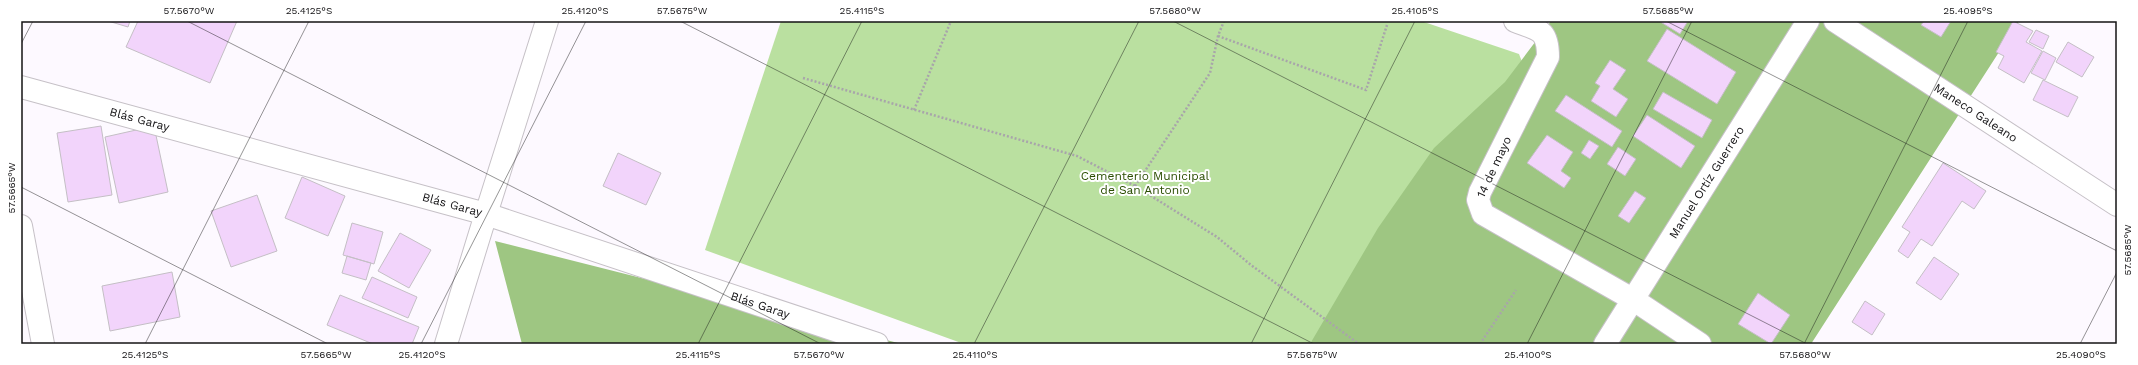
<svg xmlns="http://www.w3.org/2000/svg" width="2138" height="365" font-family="'Work Sans',sans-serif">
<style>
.green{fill:#bae0a0}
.forest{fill:#9ec682}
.building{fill:#f2d4fb;stroke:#c4bfc5}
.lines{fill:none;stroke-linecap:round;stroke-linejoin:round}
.minor-casing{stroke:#c6c1c7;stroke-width:24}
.tertiary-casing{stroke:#c6c1c7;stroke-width:24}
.path{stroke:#a8a5aa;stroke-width:2.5;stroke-dasharray:2 2;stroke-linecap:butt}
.minor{stroke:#fff;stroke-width:22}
.tertiary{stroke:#fff;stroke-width:22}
.ticks{fill:none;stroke:#141315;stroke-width:1;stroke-opacity:0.45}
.labels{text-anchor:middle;stroke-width:4;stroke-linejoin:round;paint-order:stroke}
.street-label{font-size:12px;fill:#141315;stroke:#fff}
.park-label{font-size:12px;fill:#2b4e02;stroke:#fff}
.neatline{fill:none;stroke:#141315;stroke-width:1.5}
.ticks-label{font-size:10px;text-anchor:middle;fill:#141315}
</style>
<rect width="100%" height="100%" fill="#fdf9ff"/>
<path class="green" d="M781 21H1421L1519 54 1524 67 1579 344H964L705 250Z"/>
<path class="forest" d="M1551 21H2019L1811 344H1310L1378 228 1434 148 1505 82Z
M495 241 902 344H522Z"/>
<path class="building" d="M108 21H130L128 27Z
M138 21H237L210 83 126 47Z
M1659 21H1688L1680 34Z
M1924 21H1951L1941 37 1921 25Z
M2013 21 2033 31 2026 42 2042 51 2024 83 1998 68 2004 56 1996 52Z
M1667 29 1736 72 1717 104 1647 61Z
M2036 30 2049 36 2043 49 2029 42Z
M2068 42 2094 57 2082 77 2056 62Z
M2043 51 2056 58 2045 80 2031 73Z
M1610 60 1626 70 1613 89 1628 99 1616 117 1591 101 1600 86 1595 83Z
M2043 80 2078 97 2068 117 2033 100Z
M1663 92 1712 120 1702 138 1653 109Z
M1566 95 1622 131 1612 147 1555 111Z
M1647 115 1695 146 1681 168 1633 136Z
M101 126 112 195 68 202 57 133Z
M154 126 168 192 119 203 105 137Z
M1547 135 1573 152 1561 171 1571 178 1564 188 1527 163Z
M1589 140 1599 146 1590 159 1581 153Z
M1618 147 1636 159 1625 176 1607 164Z
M618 153 661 173 646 205 603 186Z
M1943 163 1986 191 1974 209 1962 201 1932 246 1921 239 1908 258 1898 251 1910 232 1902 227Z
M302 177 345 196 328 236 285 218Z
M1635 191 1646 198 1629 223 1618 216Z
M257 195 277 251 231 267 211 211Z
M352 223 383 232 374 264 343 255Z
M400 233 431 250 409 288 378 271Z
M347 256 371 263 366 280 342 273Z
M1934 257 1959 274 1941 300 1916 283Z
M172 272 180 317 110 331 102 286Z
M372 277 417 297 408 318 362 298Z
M1758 293 1790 315 1771 344 1738 324Z
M340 295 419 327 412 344H373L327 325Z
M1865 301 1885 314 1872 335 1852 322Z"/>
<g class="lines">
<g class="minor-casing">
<g id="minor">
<path d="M1515 21C1539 30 1548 29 1548 57L1480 192 1478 200 1483 214 1634 300 1700 344"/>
<path id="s1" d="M1835 21 2117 205"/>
<path d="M21 226 43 344"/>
<path id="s2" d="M446 344 486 214 877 344"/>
<path id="s3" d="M1605 344 1808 21"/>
</g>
</g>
<g class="tertiary-casing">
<g id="tertiary">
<path id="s4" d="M21 87 486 214 547 21"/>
</g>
</g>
<path class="path" d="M1218 36 1366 90 1387 25
M803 78 1077 156 1135 186 1217 237 1251 265 1359 344
M914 110 951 21
M1135 186 1210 73 1218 36 1224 21
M1480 344 1516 290"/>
<use href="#minor" class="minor"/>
<use href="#tertiary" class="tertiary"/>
</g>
<path class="ticks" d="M187 21 821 344M680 21 1314 344M1173 21 1807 344M1666 21 2117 251M21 44 33 21M21 187 328 344M145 344 309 21M421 344 586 21M698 344 862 21M974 344 1139 21M1251 344 1415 21M1527 344 1692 21M1804 344 1968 21M2080 344 2117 272"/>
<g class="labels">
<g class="street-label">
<text dy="4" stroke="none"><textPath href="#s1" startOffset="168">Maneco Galeano</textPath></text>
<text dy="4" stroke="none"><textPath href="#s4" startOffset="123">Blás Garay</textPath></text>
<text transform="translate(1494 167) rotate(-65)" y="4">14 de mayo</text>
<text dy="4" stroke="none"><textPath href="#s3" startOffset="191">Manuel Ortíz Guerrero</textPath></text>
<text dy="4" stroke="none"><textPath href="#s4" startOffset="447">Blás Garay</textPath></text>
<text dy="4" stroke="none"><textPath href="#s2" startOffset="425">Blás Garay</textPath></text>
</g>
<g class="park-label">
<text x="1145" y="180">Cementerio Municipal<tspan x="1145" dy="14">de San Antonio</tspan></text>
</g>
</g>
<rect width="2138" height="365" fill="none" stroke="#ffffff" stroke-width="44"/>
<rect x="22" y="22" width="2094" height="321" class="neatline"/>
<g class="ticks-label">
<text x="189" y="14">57.5670°W</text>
<text x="309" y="14">25.4125°S</text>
<text x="585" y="14">25.4120°S</text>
<text x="682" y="14">57.5675°W</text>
<text x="862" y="14">25.4115°S</text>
<text x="1175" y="14">57.5680°W</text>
<text x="1415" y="14">25.4105°S</text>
<text x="1668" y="14">57.5685°W</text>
<text x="1968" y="14">25.4095°S</text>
<text transform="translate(11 188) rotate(-90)" y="4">57.5665°W</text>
<text transform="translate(2127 250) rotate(-90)" y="4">57.5685°W</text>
<text x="145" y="358">25.4125°S</text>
<text x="326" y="358">57.5665°W</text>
<text x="422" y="358">25.4120°S</text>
<text x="698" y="358">25.4115°S</text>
<text x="819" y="358">57.5670°W</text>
<text x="975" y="358">25.4110°S</text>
<text x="1312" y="358">57.5675°W</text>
<text x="1528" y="358">25.4100°S</text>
<text x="1805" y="358">57.5680°W</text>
<text x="2081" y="358">25.4090°S</text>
</g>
</svg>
